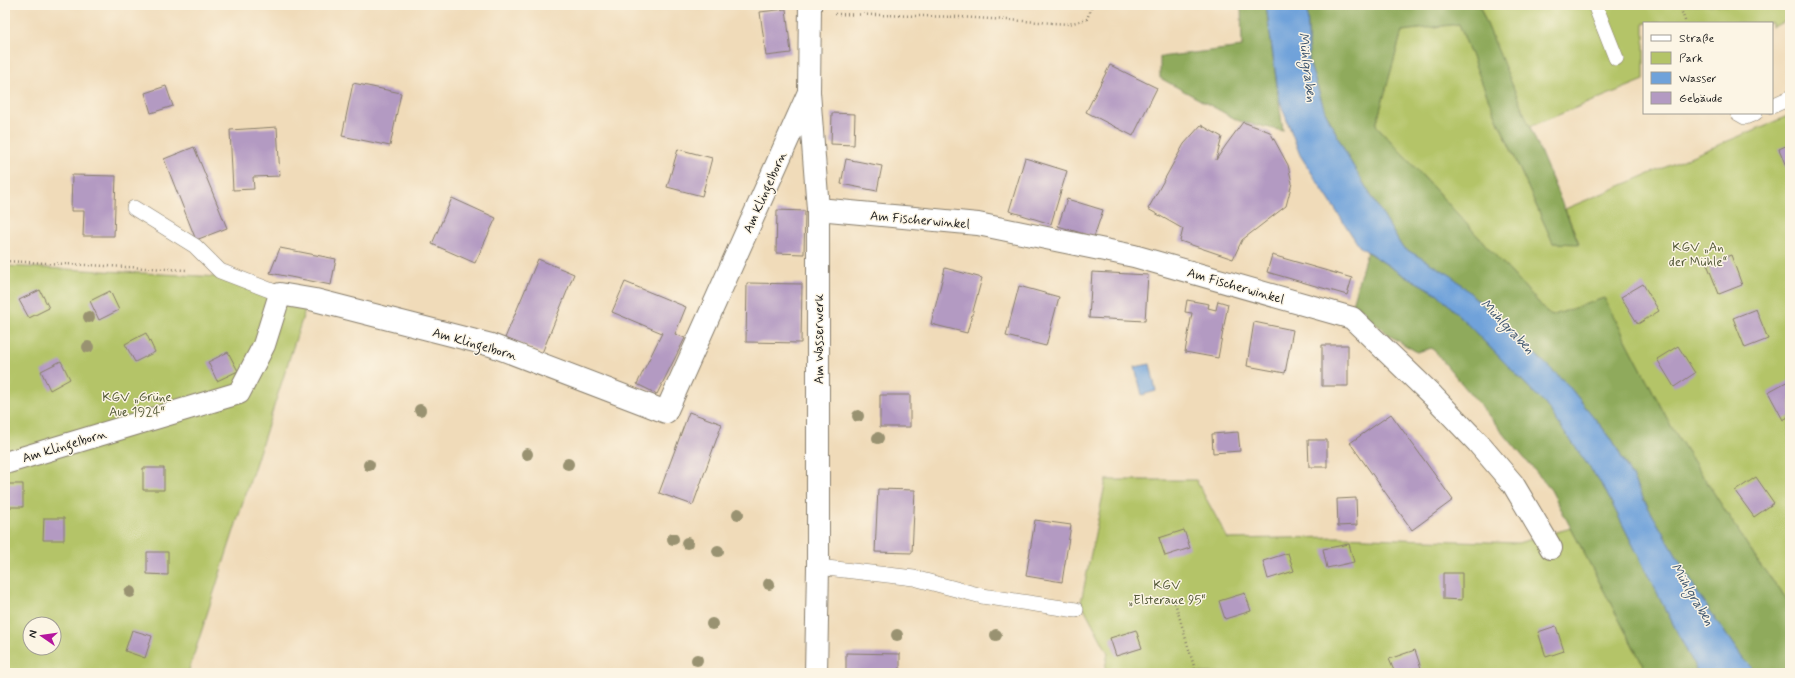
<svg xmlns="http://www.w3.org/2000/svg" width="1795" height="678" font-family="Mynerve,sans-serif">
<style>
.green{fill:#b4c467;stroke:#687042;fill-rule:evenodd}
.forest{fill:#8faa5c;stroke:#56633c}
.water{fill:#6fa2da;stroke:#465f7b}
.building{fill:#b39ac2}
.lines{fill:none;stroke-linecap:round;stroke-linejoin:round}
.lane-casing{stroke:#867c6a;stroke-width:16}
.street-casing{stroke:#867c6a;stroke-width:24}
.path{stroke:#867c6a;stroke-width:2.5;stroke-dasharray:1 3;stroke-linecap:butt}
.lane{stroke:#fff;stroke-width:15}
.street{stroke:#fff;stroke-width:22}
.tree{fill:#999271}
.labels{text-anchor:middle;stroke-width:3;stroke-linejoin:round;paint-order:stroke}
.street-label{font-size:13px;fill:#1c1c1c;stroke:#fcf5e5}
.park-label{font-size:13px;fill:#515736;stroke:#fcf5e5}
.water-label{font-size:14px;font-style:italic;fill:#415871;stroke:#fcf5e5}
</style>
<rect width="100%" height="100%" fill="#fcf5e5"/>
<filter id="ink" filterUnits="userSpaceOnUse"><feTurbulence type="fractalNoise" baseFrequency=".025" numOctaves="2"/><feDisplacementMap in="SourceGraphic" scale="8" xChannelSelector="R" yChannelSelector="G"/><feConvolveMatrix kernelMatrix="1 2 1 2 8 2 1 2 1" color-interpolation-filters="sRGB"/></filter>
<filter id="wash" filterUnits="userSpaceOnUse"><feTurbulence type="fractalNoise" baseFrequency=".012" numOctaves="4" result="noise"/><feDisplacementMap in="SourceGraphic" scale="16" xChannelSelector="R" yChannelSelector="G"/><feGaussianBlur stdDeviation="0.9" result="paint"/><feColorMatrix in="noise" values="0 0 0 0 0 0 0 0 0 0 0 0 0 0 0 0 0 1.4 0 .05"/><feComposite in="paint" operator="in"/></filter>
<g filter="url(#wash)">
<rect width="100%" height="100%" fill="#f0dbb9"/>
<path class="green" d="M1479 5H1790V20L1772 27V23H1644V80L1529 127Z
M1459 24 1499 123 1553 243H1579L1565 209 1790 115V603L1758 562 1671 426 1604 298 1551 316 1376 125 1402 31Z
M5 266 220 277 306 307 188 673H5ZM30 624H54V648H30Z
M1106 480H1196L1228 539 1339 537 1518 543 1571 528 1643 665 1649 673H1104L1108 653 1081 602Z"/>
<path class="forest" d="M1241 5H1266L1283 131 1239 121 1160 78V57L1242 47Z
M1307 5H1479L1579 244 1553 243 1488 98 1459 24 1402 31 1376 125 1551 316 1604 298 1671 426 1758 562 1790 603V673H1757L1743 659 1699 595 1644 500 1613 441 1567 384 1452 276 1402 247 1349 159 1325 111 1309 62Z
M1367 252 1398 272 1438 294 1545 404 1604 488 1698 673H1649L1643 665 1551 490 1432 348 1417 352 1393 338 1352 304Z"/>
<path class="water" d="M1266 5H1307L1309 62 1325 111 1349 159 1402 247 1452 276 1567 384 1613 441 1644 500 1699 595 1743 659 1757 673H1698L1604 488 1545 404 1438 294 1398 272 1359 246 1300 155 1279 99Z
M1150 364 1156 391 1142 395 1135 367Z"/>
<g id="blocks">
<path class="building" d="M786 9 791 53 766 56 760 12Z
M1110 65 1157 88 1133 136 1086 112Z
M353 83 401 93 390 146 342 136Z
M166 86 173 106 151 113 145 93Z
M832 113 855 114 854 145 831 144Z
M1243 122 1270 132 1288 165 1292 183 1286 206 1242 240 1233 259 1180 241 1183 229 1148 209 1184 144 1201 125 1222 137 1216 160 1226 145Z
M277 127 280 176 253 177 254 189 233 190 230 130Z
M1790 144V176L1779 149Z
M194 147 227 228 196 240 164 159Z
M678 149 712 158 702 196 667 187Z
M1025 158 1067 171 1051 224 1009 211Z
M846 159 882 166 877 191 841 184Z
M72 175 116 176 114 236H83L84 211H71Z
M452 198 496 218 475 263 432 244Z
M1067 199 1103 210 1094 237 1058 226Z
M777 210 805 211 804 254 776 253Z
M280 248 336 259 331 285 270 273Z
M1272 255 1352 278 1347 295 1267 272Z
M1731 255 1742 285 1719 294 1707 264Z
M538 259 574 274 542 353 505 338Z
M945 268 982 278 967 333 931 324Z
M1092 272 1148 275 1145 321 1089 318Z
M625 282 686 307 675 334 685 338 657 394 637 384 662 333 612 312Z
M747 283 802 284 801 343 746 342Z
M1643 284 1659 311 1638 324 1621 297Z
M1019 286 1059 297 1046 346 1006 336Z
M40 290 49 308 29 318 19 300Z
M110 291 119 310 99 320 90 301Z
M1187 300 1209 304 1208 308 1216 310 1218 301 1228 304 1218 358 1185 352 1192 313 1185 312Z
M1756 309 1768 339 1745 348 1733 318Z
M1254 322 1293 330 1285 373 1247 366Z
M146 333 155 352 135 362 125 344Z
M1322 345H1348V386H1322Z
M1678 346 1695 373 1674 387 1657 359Z
M228 352 238 371 217 381 208 362Z
M61 361 70 379 50 390 41 371Z
M1790 380V416L1783 420 1768 392Z
M880 395H910V427H880Z
M689 412 722 424 693 505 659 493Z
M1391 414 1453 500 1412 530 1350 443Z
M1238 432 1240 451 1213 453 1212 434Z
M1308 440H1327V467H1309Z
M143 468H164V490H143Z
M1756 477 1774 503 1754 517 1735 491Z
M5 484H23V507H5Z
M878 489 915 490 912 553 875 552Z
M1356 498 1357 525 1338 526 1337 499Z
M44 518H64V540H43Z
M1035 520 1071 525 1062 582 1026 576Z
M1184 530 1190 548 1165 556 1159 538Z
M1349 544 1354 562 1327 568 1323 549Z
M147 552H168V575L147 574Z
M1288 553 1294 571 1268 579 1263 561Z
M1443 573H1462V600L1443 599Z
M1245 593 1251 611 1225 619 1219 601Z
M1556 626 1564 651 1546 657 1538 632Z
M132 630 152 636 145 658 125 651Z
M1136 630 1142 648 1116 656 1110 638Z
M1415 650 1421 668 1407 673H1395L1389 659Z
M846 653 900 654V673H846Z"/>
</g>
</g>
<g filter="url(#ink)">
<use href="#blocks" fill-opacity="0" stroke="#867c6a" stroke-width="1"/>
<g class="lines">
<g class="lane-casing">
<path id="lane" d="M1595 5 1616 58
M1772 106 1790 98
M1738 113 1745 117 1755 113
M134 208 195 246 220 271 280 294
M818 567 914 578 982 596 1076 610"/>
</g>
<g class="street-casing">
<path id="street" d="M810 5 809 92 818 209V567L816 673
M818 209 978 224 1134 256 1352 318 1433 396 1478 443 1513 484 1551 548
M5 463 239 393 264 345 280 294 315 300 491 345 666 412 809 92"/>
</g>
<path class="path" d="M1679 5 1686 23
M835 14 961 17 1069 24 1087 19 1092 5
M5 261 188 270
M1174 599 1196 673"/>
<use href="#lane" class="lane"/>
<use href="#street" class="street"/>
</g>
<g class="tree">
<circle cx="89" cy="317" r="6"/>
<circle cx="88" cy="347" r="6"/>
<circle cx="420" cy="410" r="6"/>
<circle cx="858" cy="416" r="6"/>
<circle cx="878" cy="438" r="6"/>
<circle cx="527" cy="454" r="6"/>
<circle cx="568" cy="464" r="6"/>
<circle cx="369" cy="465" r="6"/>
<circle cx="738" cy="514" r="6"/>
<circle cx="673" cy="539" r="6"/>
<circle cx="687" cy="543" r="6"/>
<circle cx="718" cy="551" r="6"/>
<circle cx="769" cy="584" r="6"/>
<circle cx="130" cy="592" r="6"/>
<circle cx="712" cy="624" r="6"/>
<circle cx="897" cy="635" r="6"/>
<circle cx="996" cy="635" r="6"/>
<circle cx="697" cy="660" r="6"/>
</g>
</g>
<g class="labels">
<g class="street-label">
<text transform="translate(764 192) rotate(-66)" y="5">Am Klingelborn</text>
<text transform="translate(920 219) rotate(5)" y="5">Am Fischerwinkel</text>
<text transform="translate(1236 285) rotate(16)" y="5">Am Fischerwinkel</text>
<text transform="translate(818 339) rotate(-90)" y="5">Am Wasserwerk</text>
<text transform="translate(475 343) rotate(16)" y="5">Am Klingelborn</text>
<text transform="translate(64 445) rotate(-17)" y="5">Am Klingelborn</text>
</g>
<g class="park-label">
<text x="1698" y="251">KGV „An<tspan x="1698" dy="15">der Mühle“</tspan></text>
<text x="137" y="401">KGV „Grüne<tspan x="137" dy="15">Aue 1924“</tspan></text>
<text x="1167" y="589">KGV<tspan x="1167" dy="15">„Elsteraue 95“</tspan></text>
</g>
<g class="water-label">
<text transform="translate(1308 67) rotate(83)" y="5">Mühlgraben</text>
<text transform="translate(1508 326) rotate(46)" y="5">Mühlgraben</text>
<text transform="translate(1693 594) rotate(59)" y="5">Mühlgraben</text>
</g>
</g>
<rect width="1795" height="678" fill="none" stroke="#fcf5e5" stroke-width="20"/>
<rect x="1643" y="22" width="130" height="92" fill="#fcf5e5" stroke="#a29e95"/>
<rect x="1651" y="35" width="20" height="6" fill="#ffffff" stroke="#a29e95"/>
<text x="1679" y="42" font-size="12" fill="#1c1c1c">Straße</text>
<rect x="1651" y="52" width="20" height="12" fill="#b4c467" stroke="#a29e95"/>
<text x="1679" y="62" font-size="12" fill="#1c1c1c">Park</text>
<rect x="1651" y="72" width="20" height="12" fill="#6fa2da" stroke="#a29e95"/>
<text x="1679" y="82" font-size="12" fill="#1c1c1c">Wasser</text>
<rect x="1651" y="92" width="20" height="12" fill="#b39ac2" stroke="#a29e95"/>
<text x="1679" y="102" font-size="12" fill="#1c1c1c">Gebäude</text>
<g transform="translate(42 636) rotate(283)"><circle r="19" fill="#fcf5e5" stroke="#a29e95"/>
<path d="M0-3L7 15L0 10L-7 15Z" fill="#b5179e"/>
<text y="-6" font-size="11" font-weight="bold" text-anchor="middle" fill="#1c1c1c">N</text>
</g>
</svg>
